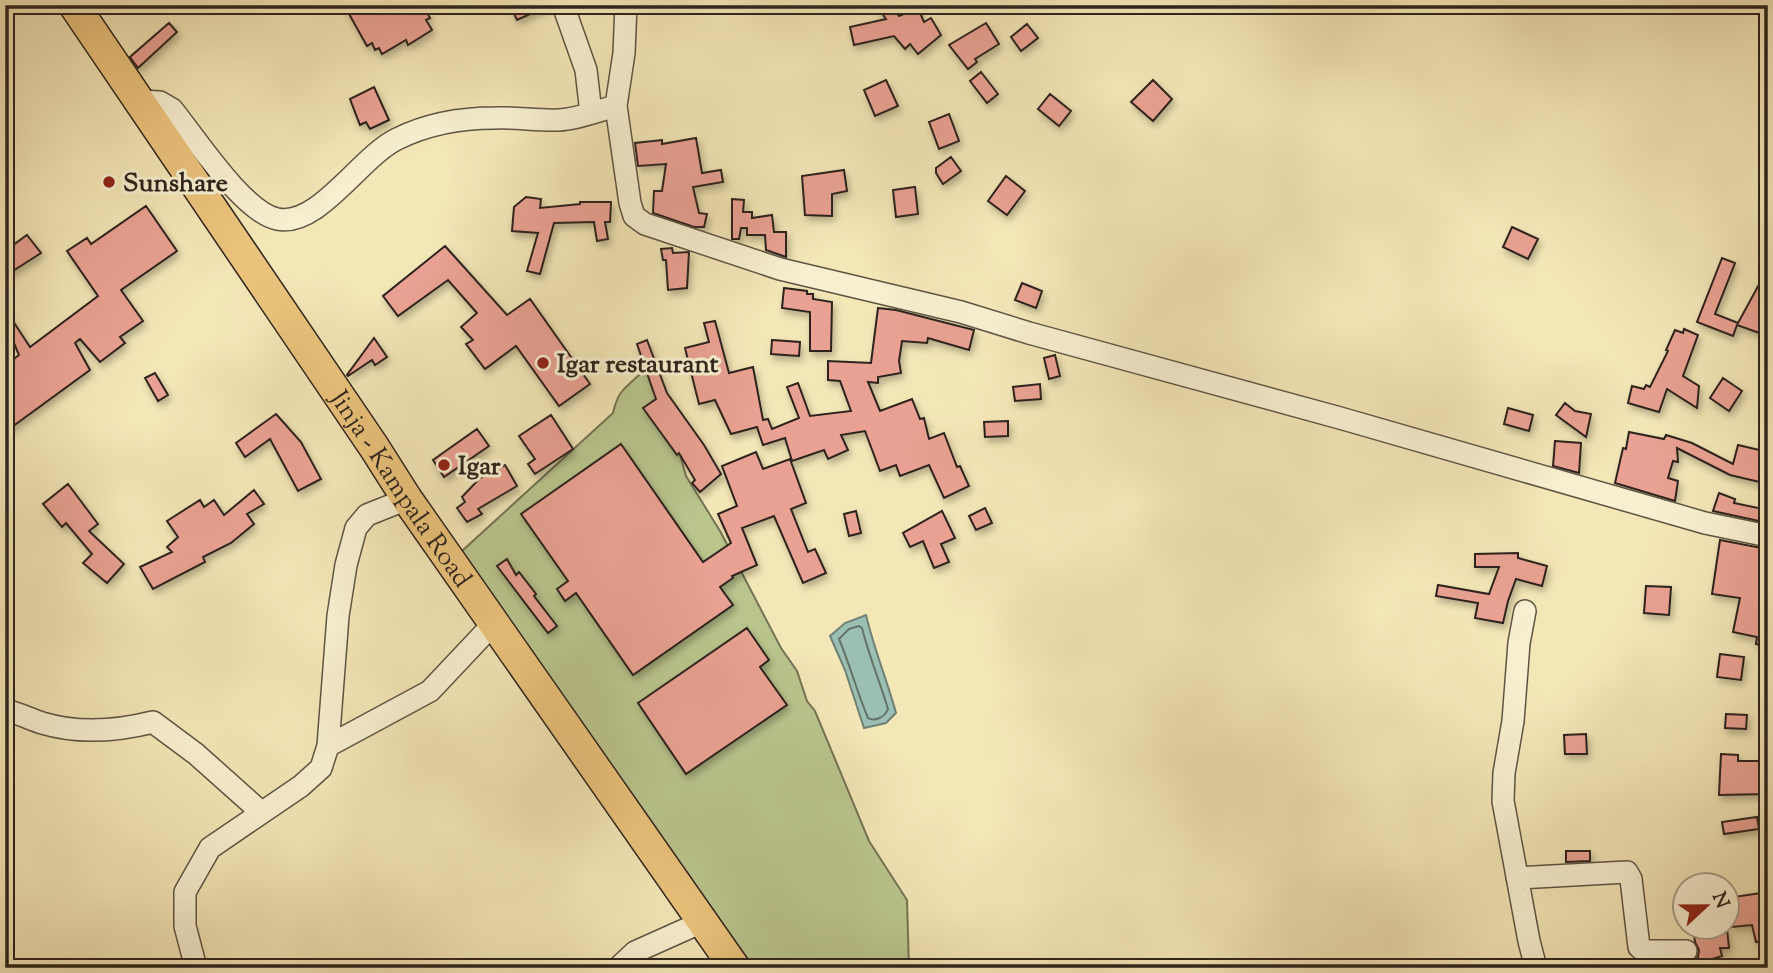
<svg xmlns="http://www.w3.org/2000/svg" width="1773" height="973" font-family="'Sorts Mill Goudy',serif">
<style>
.green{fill:#bac58e;stroke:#747455;stroke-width:2}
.water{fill:#9bbfb2;stroke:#6f8176;stroke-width:2}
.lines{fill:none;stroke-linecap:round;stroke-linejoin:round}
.shore{stroke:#647267;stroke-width:2}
.building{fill:#e8a192;stroke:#2e241c;stroke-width:2;filter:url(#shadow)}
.minor-casing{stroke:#5f5443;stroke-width:24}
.highway-casing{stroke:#2e241c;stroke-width:33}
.minor{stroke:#f7efd0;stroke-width:21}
.highway{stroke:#eac37c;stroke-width:30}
.poi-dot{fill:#8f2418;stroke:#f7efd0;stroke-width:2.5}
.labels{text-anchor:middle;stroke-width:6;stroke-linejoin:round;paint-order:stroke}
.poi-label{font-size:26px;font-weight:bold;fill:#2e241c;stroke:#f7efd0;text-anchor:start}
.street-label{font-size:26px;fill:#2e241c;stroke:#f7efd0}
</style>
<defs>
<filter id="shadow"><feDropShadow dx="2.5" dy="4.5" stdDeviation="3.5" flood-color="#0004"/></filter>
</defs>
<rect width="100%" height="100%" fill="#f3e6b7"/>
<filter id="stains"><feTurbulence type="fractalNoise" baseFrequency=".00286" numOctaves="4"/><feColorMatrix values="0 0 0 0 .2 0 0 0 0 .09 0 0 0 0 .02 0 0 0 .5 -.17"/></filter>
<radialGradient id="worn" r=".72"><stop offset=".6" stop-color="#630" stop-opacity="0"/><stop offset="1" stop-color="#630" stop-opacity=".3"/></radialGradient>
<path class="green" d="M652 355 686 476 720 531 781 648 797 671 807 701 815 711 869 841 907 900 909 968H749L462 551 613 413C618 391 624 389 639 375 644 370 648 361 652 355Z"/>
<path class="water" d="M866 615C874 649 887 680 896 713L886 723 864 728 845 670 830 636 845 623Z"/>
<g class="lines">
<path class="shore" d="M859 626 862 628C869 656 880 682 888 709 885 717 875 722 868 718 857 692 850 665 839 639L849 629Z"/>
</g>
<path class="building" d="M344 5H423L430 18 426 20 432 30 408 45 406 40 382 54 379 48 375 50 372 43 367 46Z
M510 5H550L517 20Z
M876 5H891L899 16 918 8 924 22 931 18 941 35 918 54 910 44 905 49 894 36 854 45 850 27 886 19Z
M169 23 177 32 138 68 130 57Z
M986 23 999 44 975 59 977 62 968 69 949 45Z
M1027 24 1038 38 1021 51 1011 37Z
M981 72 998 94 987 103 970 81Z
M886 80 898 106 875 116 864 90Z
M1153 80 1172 99 1153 121 1131 102Z
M374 87 389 120 370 129 366 122 360 125 350 99Z
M1050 94 1071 111 1059 126 1038 109Z
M949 114 959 141 939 149 929 122Z
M696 138 702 173 721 170 723 182 693 187 699 213 707 214 704 227H694L653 213 654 191H662L666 164 638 166 635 143 662 140V144Z
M951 157 961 171 943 184 936 173V168Z
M844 170 847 191 832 194V216L805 215 802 176Z
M1006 176 1025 191 1007 215 988 201Z
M915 187 918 214 896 217 893 190Z
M526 197 541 199 540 208 580 204V202H611L610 222H605L608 239 597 241 594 222 554 223 540 274 527 271 538 233 512 231 514 207Z
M732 199 744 200 743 212H752V218L772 215 774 232H786V257L766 250 765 235H747V228H741L739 239H732Z
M146 206 177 251 121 290 143 321 120 337 125 343 100 362 80 339 75 343 90 370 5 432V366L19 355 5 322V317L9 315 30 347 98 296 67 251 87 238 91 244Z
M1512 227 1538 239 1528 259 1503 247Z
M27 235 41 253 5 276V251Z
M445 246 507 315 530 299 590 384 559 406 516 346 485 369 466 344 473 340 461 327 477 313 448 280 398 316 383 296Z
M672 248 673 253 689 252 687 288 668 290 666 260H663L661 249Z
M1722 258 1735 263 1715 314 1738 323 1768 268V336L1737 325 1733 336 1697 322Z
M1022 283 1042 291 1036 308 1015 300Z
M784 288 807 291V294H813V299L832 302 831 351H810V312L782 308Z
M878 308 896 310 974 330 969 350 928 338 927 343 902 341 899 361 901 373 878 377V383L868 382 880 411 912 399 920 419 924 418 929 439 944 433 957 467 960 466 969 486 944 498 929 465 900 476 896 465 880 471 865 431 841 435 848 450 828 459 824 450 792 461 785 438 763 445 757 427 731 434 715 400 699 404 685 348 709 342 704 323 715 321 729 373 753 367 763 420 768 419 772 429 799 418 787 387 798 383 810 416 851 411 840 381 828 380V361L871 363Z
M1684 329 1698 335 1683 376 1699 386 1697 408 1667 389 1659 412 1628 403 1632 386 1644 389 1646 385 1650 387 1668 351 1666 350 1675 330 1683 333Z
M374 338 387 357 375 365 372 360 348 376 347 375Z
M647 340 667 393 704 445 721 474 700 492 692 483 695 480 679 453 677 455 643 408 656 399 637 344Z
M772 340 800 342 799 356 771 354Z
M1055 355 1060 376 1049 379 1044 358Z
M155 373 168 395 158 401 145 378Z
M1723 378 1742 391 1729 411 1710 398Z
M1040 384 1041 399 1015 401 1013 387Z
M1565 403 1575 411 1591 414 1586 437 1556 415Z
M1508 408 1533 415 1529 431 1504 424Z
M276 414 301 442 321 479 298 491 270 439 245 457 236 443Z
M551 415 573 449 535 474 528 464 535 459 519 436Z
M1008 421V436L985 437 984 422Z
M477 429 489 446 444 477 433 460Z
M1629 432 1664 439 1666 435 1692 443 1733 464 1738 445 1768 452V484L1730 475 1677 448 1678 462 1673 461 1668 478 1678 481 1675 501 1615 483 1623 448 1626 449Z
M1555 441 1581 443 1579 473 1553 466Z
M621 444 703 562 731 543 718 514 737 506 722 466 756 452 763 469 790 459 806 503 791 509 808 552 815 549 826 573 803 583 774 516 742 528 757 565 732 576 733 578 720 587 733 605 633 675 576 593 565 601 557 589 568 581 521 514Z
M505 465 517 486 478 509 482 514 467 522 457 508 465 502 462 497 480 478Z
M68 484 98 524 89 531 124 564 107 583 83 563 92 554 66 523 62 527 43 504Z
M254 490 264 504 247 514 254 524 231 543 203 557 205 562 153 589 140 567 172 552 167 547 178 537 167 521 200 500 204 507 214 500 224 515Z
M1719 493 1735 499 1734 503 1768 510V523L1713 511Z
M985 508 992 523 976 530 969 516Z
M856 511 861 533 849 536 844 514Z
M942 511 955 538 941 544 949 562 934 568 923 541 910 547 903 533Z
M1720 540 1767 549 1764 613H1768V647L1756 644 1757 637 1733 632 1740 598 1712 594Z
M1518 553V558L1547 566 1542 586 1516 579 1508 601 1503 623 1475 618 1478 603 1436 596 1438 585 1489 594 1499 567H1475V554Z
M507 559 516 575 519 572 536 594 534 596 557 626 548 633 497 566Z
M1646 586 1671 587 1669 615 1644 613Z
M747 628 769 660 760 667 787 705 686 774 638 703Z
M1720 654 1744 657 1741 680 1717 677Z
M1726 714 1747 715 1746 729 1725 728Z
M1586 734 1587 754H1565L1564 735Z
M1721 754 1738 755V761H1768V794L1719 795Z
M1757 817 1759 829 1724 834 1722 822Z
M1566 851H1590V861L1566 862Z
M1768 892V940L1756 942 1752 925 1732 927 1727 898Z
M1693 928H1727L1729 948H1720L1722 956 1682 968 1681 964 1692 963 1698 957 1699 950 1695 942Z"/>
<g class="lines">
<g class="minor-casing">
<path id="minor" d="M563 5 586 70 591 113
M140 101 160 102 172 109C195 137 243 212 277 219 318 228 360 157 397 139 427 124 462 118 495 118 516 117 538 121 559 120 579 119 597 111 616 106L624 53 626 5
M616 106 630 203 634 216 645 224 780 269 961 312 1029 333 1340 418 1705 523 1768 536
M1525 611 1519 643 1513 721 1504 773 1503 801 1529 941 1536 968
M5 710C18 713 30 719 42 723 78 734 117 731 153 722L196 754 261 812
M328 746 430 691 495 622
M1517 878 1627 872 1631 879 1639 947 1644 951H1686
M196 968 185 926V892L210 848 301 786 321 768 328 746 338 616 346 565 356 528 367 515 407 499
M618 968 635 952 702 922"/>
</g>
<g class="highway-casing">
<g id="highway">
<path id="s1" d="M74 5 374 447 407 499 735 968"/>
</g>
</g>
<use href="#minor" class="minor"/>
<use href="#highway" class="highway"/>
</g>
<g class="poi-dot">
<circle cx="109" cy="182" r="7"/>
<circle cx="543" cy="363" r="7"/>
<circle cx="444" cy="465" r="7"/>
</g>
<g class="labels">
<g class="poi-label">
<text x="123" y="191">Sunshare</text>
<text x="557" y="372">Igar restaurant</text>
<text x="458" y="474">Igar</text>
</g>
<g class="street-label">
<text dy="9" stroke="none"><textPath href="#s1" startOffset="584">Jinja - Kampala Road</textPath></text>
</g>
</g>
<rect width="1773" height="973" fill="none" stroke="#f3e6b7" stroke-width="28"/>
<rect x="7" y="7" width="1759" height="959" fill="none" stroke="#2e241c" stroke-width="3.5"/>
<rect x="14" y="14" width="1745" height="945" fill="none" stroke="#2e241c" stroke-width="2"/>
<g transform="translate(1706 906) rotate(68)"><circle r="33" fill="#f7efd0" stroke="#a79e88" stroke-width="2"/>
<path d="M0-5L12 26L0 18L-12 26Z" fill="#8f2418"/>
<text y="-10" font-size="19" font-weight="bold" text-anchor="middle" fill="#2e241c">N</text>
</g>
<rect width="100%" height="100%" filter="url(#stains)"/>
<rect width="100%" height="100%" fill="url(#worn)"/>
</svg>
